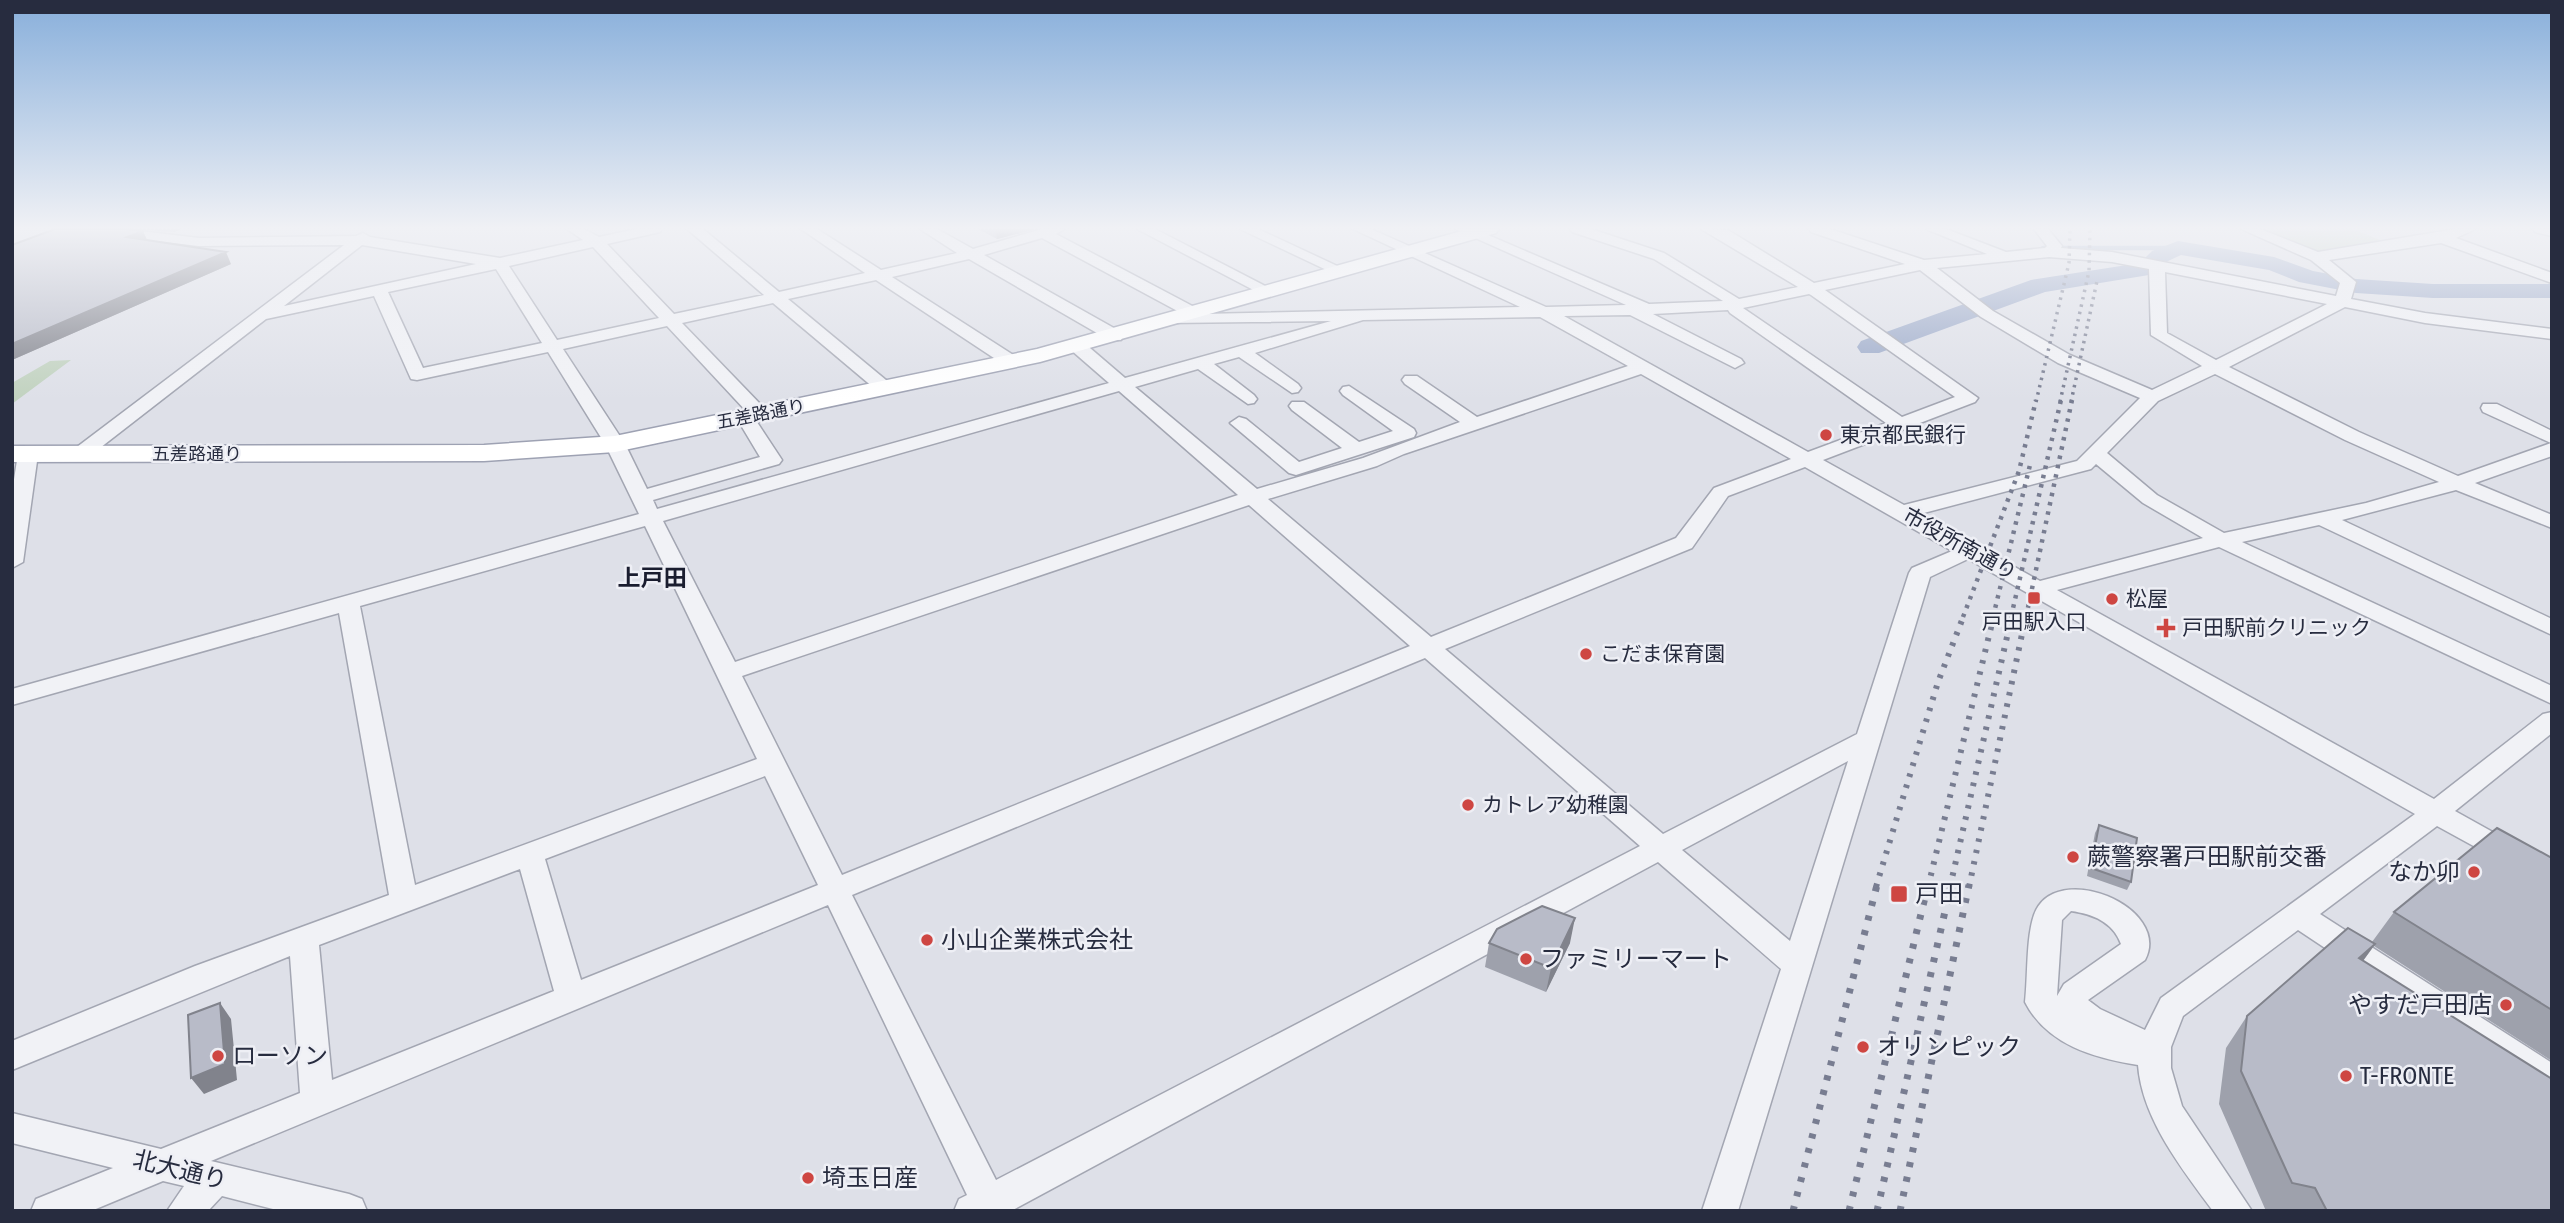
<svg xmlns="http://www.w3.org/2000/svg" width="2564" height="1223" font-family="'Fira Sans Condensed','Noto Sans JP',sans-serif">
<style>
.green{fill:#c1d2bf}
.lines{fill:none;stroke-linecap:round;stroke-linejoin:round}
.stream{stroke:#99a8c8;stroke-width:4.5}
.river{fill:#99a8c8;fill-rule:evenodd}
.minor-casing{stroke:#a3a6b2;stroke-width:3}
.major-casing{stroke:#9ea2b3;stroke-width:3}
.minor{fill:#f1f2f6;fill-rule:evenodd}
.major{fill:#fff;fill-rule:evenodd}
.rail-far3{stroke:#787d91;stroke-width:3.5;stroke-dasharray:2.5 5;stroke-linecap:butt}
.rail-far2{stroke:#787d91;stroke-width:4.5;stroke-dasharray:3.5 6;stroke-linecap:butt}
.rail-far1{stroke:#787d91;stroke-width:6;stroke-dasharray:3.5 8;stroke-linecap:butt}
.rail{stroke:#787d91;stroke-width:7;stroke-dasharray:5 10;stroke-linecap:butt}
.wall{fill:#9ea1ac}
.shaded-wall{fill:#81838c}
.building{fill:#b8bbc8;stroke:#81838c;stroke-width:2}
.poi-dot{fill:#ce4642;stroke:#eeeff5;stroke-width:2.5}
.labels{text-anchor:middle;stroke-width:5;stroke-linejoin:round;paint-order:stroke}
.far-street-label{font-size:18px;fill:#272c3f;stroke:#eeeff5}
.poi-label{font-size:21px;fill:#272c3f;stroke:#eeeff5;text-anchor:start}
.street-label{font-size:21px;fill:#272c3f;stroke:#eeeff5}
.neighbourhood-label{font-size:23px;font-weight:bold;fill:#1a1d2f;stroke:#eeeff5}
.near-poi-label{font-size:24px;fill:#272c3f;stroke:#eeeff5;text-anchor:start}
.near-street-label{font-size:24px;fill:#272c3f;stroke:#eeeff5}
</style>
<rect width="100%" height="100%" fill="#dee0e8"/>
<path class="green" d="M2253 229H2353L2390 244 2313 254Z
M71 360 12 404V383L50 361Z"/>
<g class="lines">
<path class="stream" d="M2043 248H2178"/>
<path class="river" d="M2178 241 2274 257 2313 271 2356 279 2433 284H2552V298H2433L2356 293 2299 282 2269 270 2181 255 2168 261 2155 274 2045 292 1879 353H1861L1857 347 1861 341 2031 280 2140 263 2152 251Z"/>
<g class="minor-casing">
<path id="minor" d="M81 229H123L199 238 356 236 363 233 370 237 500 258 583 240 567 229H584L599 237 636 229H662L660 232 607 244 674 314 764 295 687 229H703L779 292 865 273 801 229H817L881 270 957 253 920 229H937L973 249 1042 229H1064L1056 234 1200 310 1202 314 1520 307 1353 229H1371L1546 307 1626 305 1455 229H1474L1649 304 1723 301 1654 259 1572 232 1570 229H1591L1664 253 1739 299 1798 287 1701 229 1728 230 1814 283 1905 264 1811 232 1809 229H1830L1924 260 1987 254 1926 229H1946L2006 252 2045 248 2047 246 2034 229H2048L2062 246 2061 248 2112 252 2336 296 2340 283 2311 260 2241 229H2260L2318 252 2455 229H2476L2456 238 2552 273V283L2441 243 2329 260 2356 282 2351 299 2425 313 2552 329V339L2425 323 2345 307 2229 367 2359 432 2458 476 2551 443 2483 412 2481 408 2483 404H2497L2552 431V456L2475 483 2552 515V528L2456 490 2342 520 2552 619V635L2319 525 2242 542 2552 686V704L2219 547 2057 590 2434 799 2543 714 2552 712V733L2455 811 2552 865V889L2437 826 2320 914 2552 1063V1095L2540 1091 2298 930 2183 1016 2171 1047V1068L2182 1106 2252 1211H2213C2182 1169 2142 1119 2138 1065 2094 1058 2047 1045 2025 1002 2028 977 2026 938 2034 915 2054 858 2173 907 2145 960L2088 1000 2100 1009 2145 1030 2161 998 2415 814 1968 559 1930 577 1738 1211H1702L1781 969 1658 862 1011 1211H954L959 1199 967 1195 828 905 211 1161 349 1194 362 1199 367 1211H281L222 1196 208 1211H167L184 1186 163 1181 91 1211H31L36 1199 113 1168 12 1143V1113L161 1149 300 1093 290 956 12 1070V1041L195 966 389 895 339 613 12 705V689L639 514 605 444 548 352 417 380 411 379 374 296 266 319 87 458H73L70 454 73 450 344 245 199 246 88 233ZM1042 238 1183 314 1169 315V323L1331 321 1125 378 1083 342H1071L1068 346 1071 350 1109 383 657 509 653 500 779 464 782 460 755 419 766 418 768 414 766 410 682 323 773 303 880 393 886 394 895 389 892 385 788 299 876 280 1006 366H1018L1021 362 1018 358 892 277 969 259 1109 340H1121L1123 336 1121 332 984 255ZM362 245 476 264 284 306ZM593 247 659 318 557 340 509 266ZM2049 257 2112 262 2149 269 2151 335 2202 366 2152 390 2070 355 1993 311 1937 268ZM496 269 542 343 423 368 388 292ZM1920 270 1981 317 2058 363 2140 398 2077 461 1904 505 1823 460 1975 402 1978 398 1825 290ZM2165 272 2327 304 2216 360 2167 333ZM1809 294 1811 295 1955 397 1902 417 1743 308ZM1728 310 1730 313 1886 423 1808 452 1564 316 1630 315 1735 368 1744 363 1741 359 1653 314ZM1540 317 1628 366 1477 417 1417 376H1405L1402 380 1405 384 1460 422 1363 458 1257 489 1135 387 1198 369 1248 404 1254 403 1257 399 1254 395 1214 364 1239 357 1292 393 1298 392 1301 388 1298 384 1255 353 1363 320ZM667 326 747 412 736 417 760 457 647 489 625 444 563 349ZM1641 374 1791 459 1714 488 1676 538 1431 637 1268 499 1377 466 1404 454ZM2215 374 2345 440 2439 482 2366 503 2224 533 2157 495 2107 453 2158 401ZM1119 391 1238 495 735 662 663 521ZM2096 464 2143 503 2203 538 2040 581 1920 514 2091 469ZM1805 467 1952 551 1912 568 1909 573 1857 734 1663 834 1445 649 1692 548 1728 496ZM1249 505 1410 646 842 875 742 676ZM645 526 757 759 415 885 360 606ZM1425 658 1640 846 996 1180 852 895ZM1848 761 1790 941 1682 850ZM765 776 818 885 581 980 545 859ZM520 869 554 991 332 1080 319 945ZM2071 911C2093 914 2113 922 2121 944L2064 984 2057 996 2062 920Z
M1137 229H1155L1277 292 1275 295H1263Z
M1240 229H1258L1348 271 1340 276 1335 274Z
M2533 229H2552V236L2535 232Z
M1349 386 1414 429 1416 433 1414 437 1296 475 1289 473 1230 423 1239 417 1246 419 1299 462 1342 448 1292 410 1289 406 1292 402H1304L1359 442 1393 431 1343 395 1340 391 1343 387Z
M28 448 38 454 23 562 12 568V492L18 454Z"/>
</g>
<g class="major-casing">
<path id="major" d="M1469 229H1499L1496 233 1040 362 615 452 484 461 12 462V446L484 445 615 436 1037 349Z"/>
</g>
<use href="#minor" class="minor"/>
<use href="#major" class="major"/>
<path class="rail-far3" d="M2036 402 2069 263 2070 229
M2060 402 2089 271 2090 229
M2071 402 2097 281"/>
<path class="rail-far2" d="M1963 617 2019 471 2036 400
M1993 617 2030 465
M2011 617 2061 400
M2026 617 2072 400"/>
<path class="rail-far1" d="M1876 887 1938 682 1964 615
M1928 887 1994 615
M1950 887 2012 615
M1969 887 2026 615"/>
<path class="rail" d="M1793 1211 1877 885
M1849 1211 1928 885
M1877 1211 1951 885
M1900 1211 1969 885"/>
</g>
<path class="wall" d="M55 229H181L174 232 128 229 143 231 147 240 231 264 12 360V245Z
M978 229H1036L997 239Z
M2099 825 2131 882 2127 890 2087 876 2095 833Z
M2552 858V1061L2374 946 2363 961 2552 1211H2266L2219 1104 2226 1048 2247 1016 2372 942 2394 912Z
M1489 943H1570L1546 992 1485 967Z"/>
<path class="shaded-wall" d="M172 229H181L174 232Z
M996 229H1036L997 239Z
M143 231 148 243 127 237Z
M226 252 231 264 12 360V344Z
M1575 918 1570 943 1546 992 1551 968Z
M2375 944 2352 976 2359 958Z
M220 1003 231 1019 237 1080 204 1094 191 1078Z"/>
<path class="building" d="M55 229H127L143 231 127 237 226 252 12 344V245Z
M2099 825 2137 838 2131 882 2091 868Z
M2497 828 2552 858V1010L2394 912Z
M1542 906 1575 918 1551 968 1489 943 1497 929Z
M2348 928 2375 944 2359 958 2552 1079V1211H2327L2315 1188 2292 1183 2241 1071 2247 1016Z
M220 1003 225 1064 191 1078 188 1015Z"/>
<linearGradient id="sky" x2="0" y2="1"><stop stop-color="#88afdb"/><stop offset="0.57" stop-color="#f0f1f5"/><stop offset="1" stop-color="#f0f1f5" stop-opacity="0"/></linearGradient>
<rect width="2564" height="400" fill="url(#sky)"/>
<g class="poi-dot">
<circle cx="1826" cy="435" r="7"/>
<rect x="2027" y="591" width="14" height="14" rx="3.5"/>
<circle cx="2112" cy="599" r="7"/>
<path d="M2162.5 617.5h7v7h7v7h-7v7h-7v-7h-7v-7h7z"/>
<circle cx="1586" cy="654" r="7"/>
<circle cx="1468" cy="805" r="7"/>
<circle cx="2073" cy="857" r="7"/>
<circle cx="2474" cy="872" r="7"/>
<rect x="1890" y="885" width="18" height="18" rx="3.5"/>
<circle cx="927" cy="940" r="7"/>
<circle cx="1526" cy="959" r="7"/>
<circle cx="2506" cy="1005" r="7"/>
<circle cx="1863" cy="1047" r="7"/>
<circle cx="218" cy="1056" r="7"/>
<circle cx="2346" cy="1076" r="7"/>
<circle cx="808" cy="1178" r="7"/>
</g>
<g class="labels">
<g class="far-street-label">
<text transform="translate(761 414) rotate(-11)" y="6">五差路通り</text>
<text x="197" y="460">五差路通り</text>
</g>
<g class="poi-label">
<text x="1840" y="442">東京都民銀行</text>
<text x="2126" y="606">松屋</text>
<text x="2034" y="629" text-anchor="middle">戸田駅入口</text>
<text x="2182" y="635">戸田駅前クリニック</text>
<text x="1600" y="661">こだま保育園</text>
<text x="1482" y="812">カトレア幼稚園</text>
</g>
<g class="street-label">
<text transform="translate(1960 544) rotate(29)" y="7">市役所南通り</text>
</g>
<g class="neighbourhood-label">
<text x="652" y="586">上戸田</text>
</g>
<g class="near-poi-label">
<text x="2087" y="865">蕨警察署戸田駅前交番</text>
<text x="2460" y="880" text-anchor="end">なか卯</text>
<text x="1915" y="902">戸田</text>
<text x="941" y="948">小山企業株式会社</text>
<text x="1540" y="967">ファミリーマート</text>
<text x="2492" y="1013" text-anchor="end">やすだ戸田店</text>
<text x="1877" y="1055">オリンピック</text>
<text x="232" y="1064">ローソン</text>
<text x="2360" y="1084">T-FRONTE</text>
<text x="822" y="1186">埼玉日産</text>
</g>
<g class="near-street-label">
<text transform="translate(180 1170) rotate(14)" y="8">北大通り</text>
</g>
</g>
<rect width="2564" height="1223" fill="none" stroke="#272c3f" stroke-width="28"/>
</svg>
